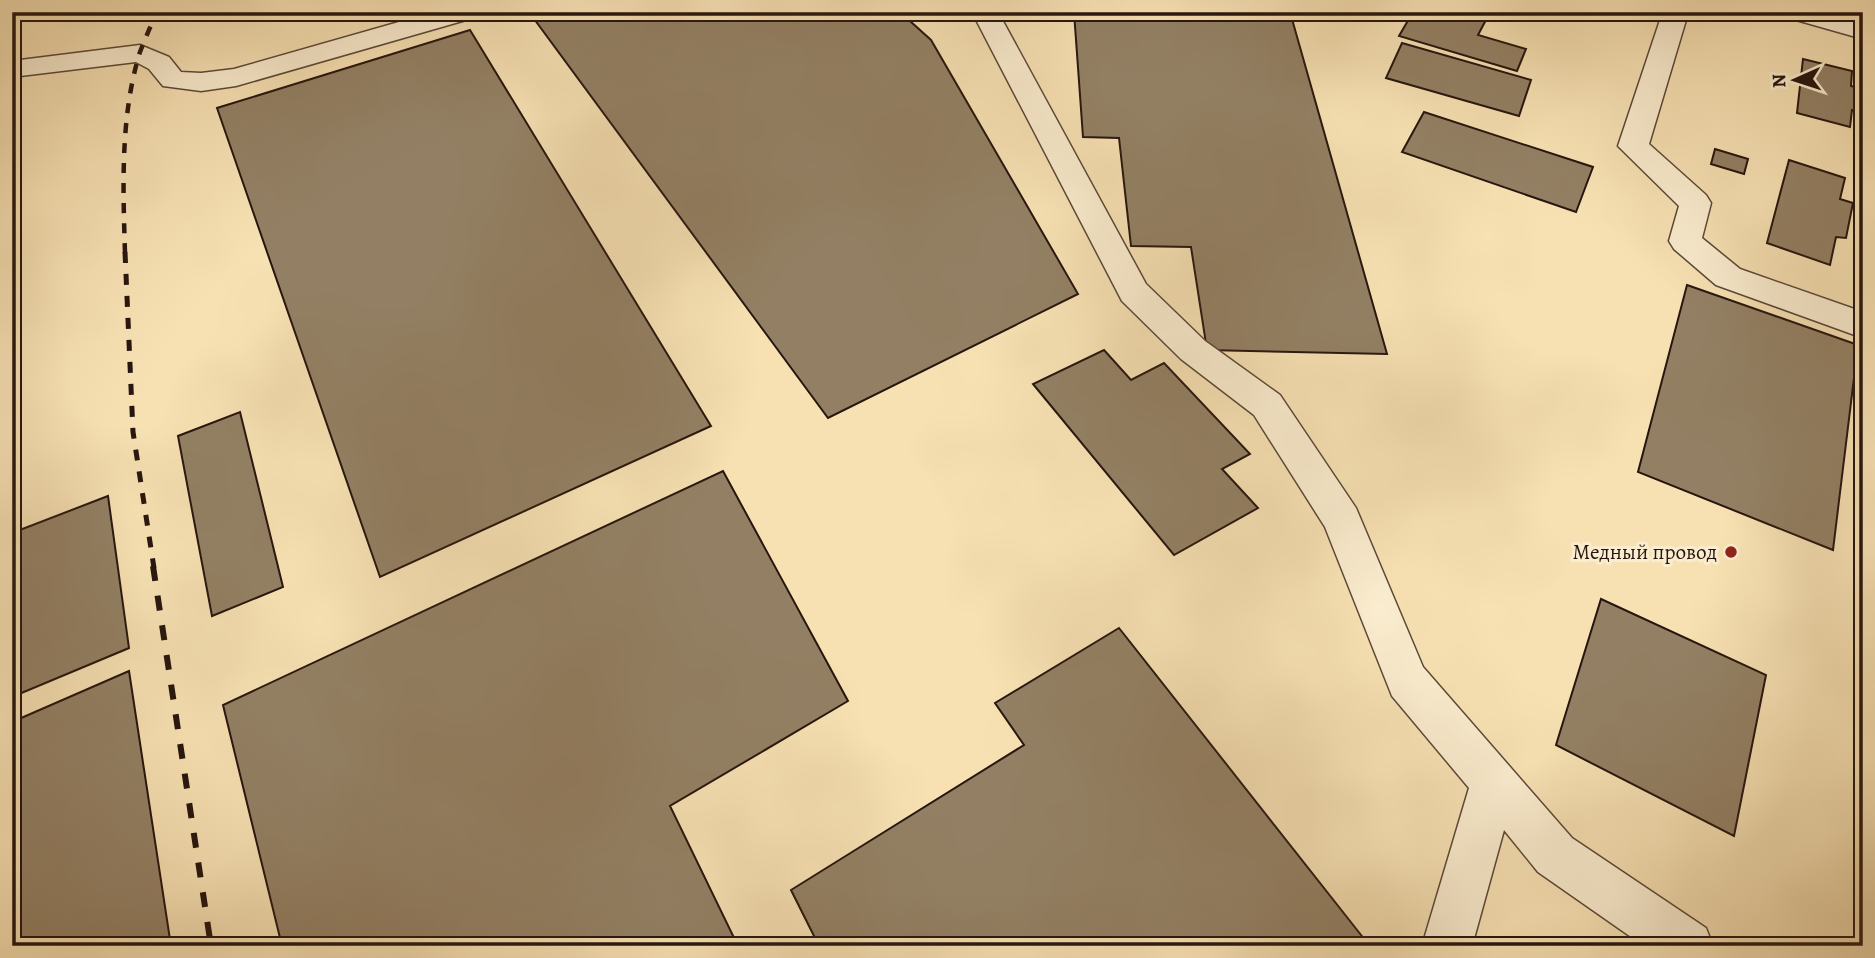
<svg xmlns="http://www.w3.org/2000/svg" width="1875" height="958" font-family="Alegreya,serif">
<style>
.building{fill:#938064;stroke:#27160f;stroke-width:2}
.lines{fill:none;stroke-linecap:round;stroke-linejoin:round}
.minor-casing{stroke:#5b4938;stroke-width:3}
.minor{fill:#faecce;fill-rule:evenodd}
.rail-far2{stroke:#27160f;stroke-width:4.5;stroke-dasharray:10 10;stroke-linecap:butt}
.rail-far1{stroke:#27160f;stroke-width:5;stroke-dasharray:11 11;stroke-linecap:butt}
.rail{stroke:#27160f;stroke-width:6;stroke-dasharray:15 15;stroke-linecap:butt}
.poi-dot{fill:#8f2418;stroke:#faecce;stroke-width:2.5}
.labels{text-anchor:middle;stroke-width:6;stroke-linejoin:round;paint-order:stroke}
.poi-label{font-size:21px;fill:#27160f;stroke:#faecce;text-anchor:end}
</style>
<rect width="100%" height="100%" fill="#f7e1b3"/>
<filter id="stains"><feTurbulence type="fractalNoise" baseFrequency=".00286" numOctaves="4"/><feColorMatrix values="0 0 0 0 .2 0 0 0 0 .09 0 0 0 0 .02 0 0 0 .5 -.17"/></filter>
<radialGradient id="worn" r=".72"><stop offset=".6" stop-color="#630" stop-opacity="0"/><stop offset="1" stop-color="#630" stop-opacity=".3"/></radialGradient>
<path class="building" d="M529 12H900L931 40 1078 294 828 418Z
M1074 12H1290L1387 354 1207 350 1191 247 1131 246 1119 138 1083 137Z
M1413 12H1468L1487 18 1478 35 1526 49 1517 71 1399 36Z
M470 30 711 426 380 577 217 108Z
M1402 43 1531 80 1519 116 1386 78Z
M1803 59 1852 71 1851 86 1863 89 1862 113 1852 110 1850 127 1797 113Z
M1424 112 1593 167 1576 212 1402 152Z
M1715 149 1748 159 1744 174 1711 164Z
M1789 160 1845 178 1840 199 1853 203 1846 238 1836 237 1830 265 1767 243Z
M1687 285 1858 345 1833 550 1638 472Z
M1104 350 1131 380 1164 363 1250 454 1222 469 1258 508 1174 555 1033 384Z
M240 412 283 587 212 616 178 436Z
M723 471 848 701 670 806 738 946H282L223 705Z
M108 496 129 648 12 697V533Z
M1601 599 1766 675 1734 836 1556 745Z
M1119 628 1365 940 1358 946H819L791 890 1024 745 995 703Z
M129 671 171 946H12V722Z"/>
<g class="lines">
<g class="minor-casing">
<path id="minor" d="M434 12H477L473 18 236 86 201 91 163 86 149 69 136 62 12 77V61L140 45 169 57 181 72 201 73 234 69Z
M972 12H998L1146 284 1205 341 1280 395 1356 508 1423 667 1572 838 1706 928 1713 946H1644L1538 872 1504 830 1472 946H1422L1469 788 1392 696 1325 527 1254 415 1181 359 1122 301Z
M1672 12 1682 14 1686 20 1649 144 1706 195 1711 203 1702 238 1740 269 1863 312V338L1716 285 1674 249 1669 241 1679 206 1618 146 1660 20 1664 14Z
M1785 12H1828L1863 22V39L1789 18Z"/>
</g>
<use href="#minor" class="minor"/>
<path class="rail-far2" d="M125 253C123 188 120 116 140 52 145 39 151 25 157 12"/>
<path class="rail-far1" d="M125 252 133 432 154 568"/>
<path class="rail" d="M153 566 211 946"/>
</g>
<circle class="poi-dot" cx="1731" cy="552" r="7"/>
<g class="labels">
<g class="poi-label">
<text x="1717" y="559">Медный провод</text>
</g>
</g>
<rect width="1875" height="958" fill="none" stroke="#f7e1b3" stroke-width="42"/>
<rect x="14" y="14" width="1847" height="930" fill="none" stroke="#27160f" stroke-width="3.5"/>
<rect x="21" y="21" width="1833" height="916" fill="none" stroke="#27160f" stroke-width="2"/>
<g transform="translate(1795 80) rotate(267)" stroke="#faecce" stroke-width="5" paint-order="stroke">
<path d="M0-5L12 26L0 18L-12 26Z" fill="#27160f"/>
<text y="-10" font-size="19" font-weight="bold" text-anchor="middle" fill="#27160f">N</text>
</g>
<rect width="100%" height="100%" filter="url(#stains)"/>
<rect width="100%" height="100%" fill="url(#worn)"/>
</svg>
